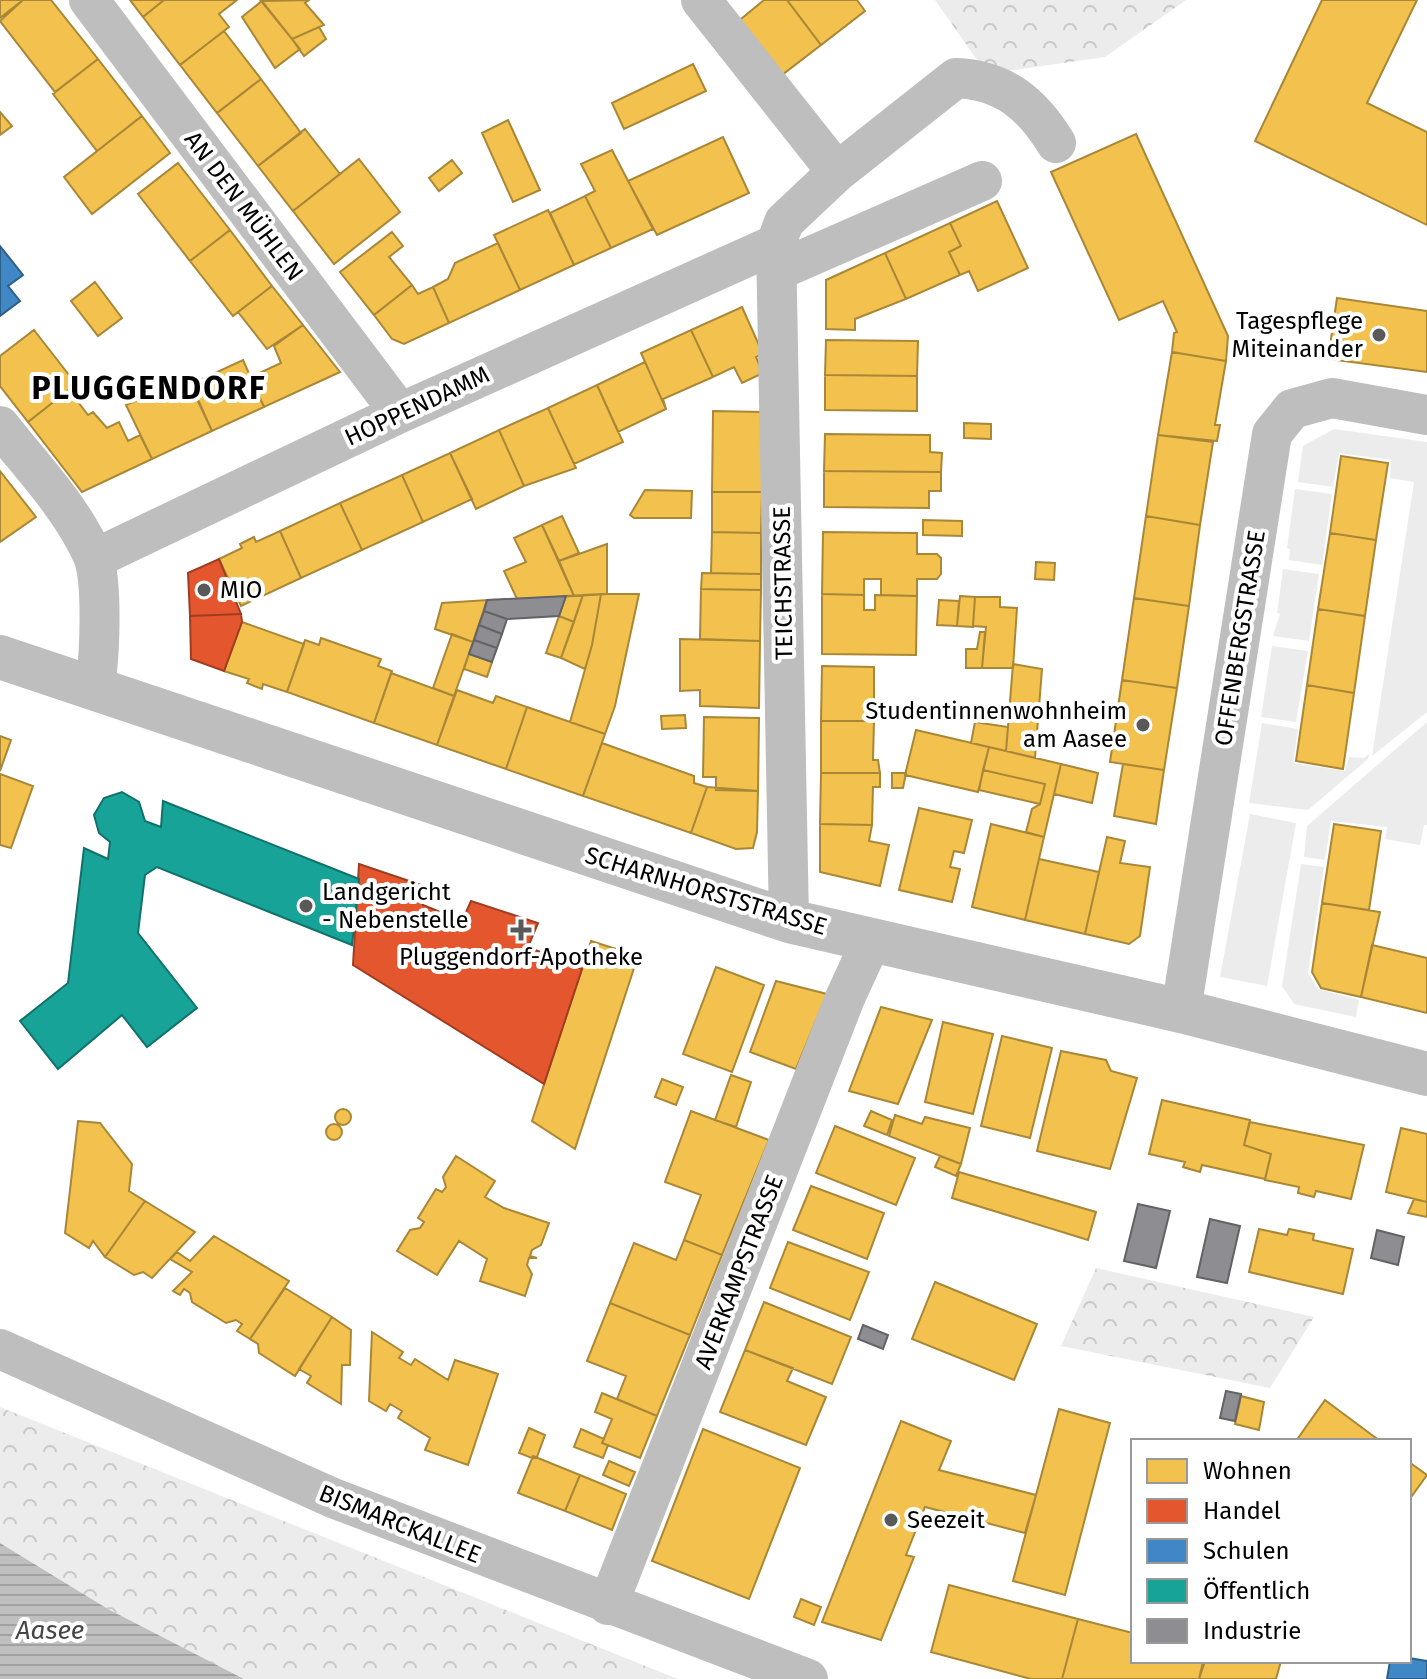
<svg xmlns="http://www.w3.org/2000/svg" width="1427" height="1679" font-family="'Fira Sans',sans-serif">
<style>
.green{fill:#ececec}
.forest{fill:url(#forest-crowns)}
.water{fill:url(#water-rules)}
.homes{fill:#f2c14e;stroke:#a98737;stroke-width:2}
.shops{fill:#e4572e;stroke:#a03d20;stroke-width:2}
.schools{fill:#3f88c5;stroke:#2c5f8a;stroke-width:2}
.public{fill:#17a398;stroke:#10726a;stroke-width:2}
.industry{fill:#8d8d92;stroke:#636366;stroke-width:2}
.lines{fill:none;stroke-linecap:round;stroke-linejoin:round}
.minor{stroke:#bebebe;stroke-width:40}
.tertiary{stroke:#bebebe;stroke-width:44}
.poi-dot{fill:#595959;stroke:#fff;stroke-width:3}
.labels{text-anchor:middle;stroke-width:8;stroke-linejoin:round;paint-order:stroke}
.street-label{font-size:24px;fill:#000;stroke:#fff}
.poi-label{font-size:24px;fill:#000;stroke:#fff;text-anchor:start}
.water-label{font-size:26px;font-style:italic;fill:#444;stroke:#fff}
.district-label{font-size:32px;font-weight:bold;letter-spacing:2px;fill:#000;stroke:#fff}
</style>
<defs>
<pattern id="forest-crowns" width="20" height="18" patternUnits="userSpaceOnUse" patternTransform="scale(2)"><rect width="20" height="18" fill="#ececec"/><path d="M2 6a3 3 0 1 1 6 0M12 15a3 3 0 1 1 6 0" fill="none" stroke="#c9c9c9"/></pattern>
<pattern id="water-rules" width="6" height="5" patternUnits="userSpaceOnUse" patternTransform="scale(2)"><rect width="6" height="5" fill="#bfbfbf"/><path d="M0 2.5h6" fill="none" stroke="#a2a2a2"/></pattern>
</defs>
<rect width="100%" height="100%" fill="#fff"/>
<path class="green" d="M1334 429 1427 442V712L1372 756 1414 482 1390 478 1391 460 1339 453 1333 487 1298 482 1303 446Z
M1295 489 1332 494 1322 565 1289 560 1290 549 1287 548Z
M1283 569 1319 574 1309 641 1273 636 1280 614 1277 613Z
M1272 646 1308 651 1296 722 1261 717Z
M1427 722V825H1424L1420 845 1385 839 1387 827 1331 821 1325 860 1304 857 1307 826Z
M1262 723 1298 729 1293 763 1345 771 1349 757 1364 758 1369 754 1368 759 1308 810 1249 803Z
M1250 814 1296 823 1267 986 1220 977Z
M1301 864 1324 867 1308 973 1318 989 1359 1000 1356 1017 1294 1004 1282 986Z"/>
<path class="forest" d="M935 0H1186L1105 57 987 74Z
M1096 1268 1314 1317 1270 1388 1061 1346Z
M0 1407 678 1679H244L108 1609 0 1543Z"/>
<path class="water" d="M0 1543 108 1609 244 1679H0Z"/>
<path class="homes" d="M0 0H23L0 18Z
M23 0H51L98 59 55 92 0 21Z
M130 0H164L143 17Z
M164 0H237L219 14 229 27 180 65 143 17Z
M309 0 305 3 324 25 292 39 261 1Z
M764 0H787L821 45 778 78 735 24Z
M787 0H857L865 11 821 45Z
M1322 0H1417L1367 103 1427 132V225L1255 141Z
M262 1 300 49 275 68 242 17Z
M319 27 326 39 304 56 292 39Z
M224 31 261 79 217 113 180 65Z
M98 59 142 116 97 151 53 94Z
M693 64 706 91 624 129 612 103Z
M261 79 301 133 258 166 217 113Z
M0 112 12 126 0 135Z
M142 116 170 153 92 214 64 177Z
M508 120 540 190 513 202 482 133Z
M305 129 340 174 293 211 258 166Z
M1136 134 1228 336 1226 361 1172 352 1174 333 1177 332 1163 301 1119 320 1051 172Z
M723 137 749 193 657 235 628 181Z
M612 150 653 229 611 248 585 196 595 191 581 164Z
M359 159 400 212 334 264 293 211Z
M452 160 462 173 439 191 429 178Z
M178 163 230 230 190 261 138 194Z
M585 196 611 248 574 265 550 213Z
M997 201 1028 268 978 291 969 271 960 275 949 252 961 246 950 223Z
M548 210 574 265 520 290 494 235Z
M950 223 961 246 949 252 960 275 906 299 885 253Z
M230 230 272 286 233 316 190 261Z
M392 232 403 246 389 257 412 285 374 315 340 272Z
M498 243 520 290 449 323 433 287 448 279 455 263Z
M885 253 906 299 855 319V330L826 329V280Z
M95 282 122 318 98 336 71 301Z
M412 285 418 294 433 287 449 323 404 344 392 339 374 315Z
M272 286 303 325 267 349 238 312Z
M1337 298 1427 311V372L1328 359Z
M742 307 763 354 756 357 763 373 742 383 734 367 713 377 691 330Z
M303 325 340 372 264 407 251 377 281 363 274 346Z
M34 330 76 384 28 422 0 386V356Z
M691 330 713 377 663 399 666 409 641 353Z
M826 340 918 341 917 376 825 375Z
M1172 352 1226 361 1215 425H1220L1217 441 1158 435Z
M641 353 666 409 618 432 597 385 645 362Z
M243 360 264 407 212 431 191 384Z
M825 375 917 376V411L825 410Z
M187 378 212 431 152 459 126 405Z
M597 385 623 442 574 464 548 408Z
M69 390 88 415 93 412 107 428 119 422 128 441 140 435 152 459 82 492 28 422Z
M548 408 576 468 524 486 499 430Z
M713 411 763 412 762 492H712Z
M964 423 991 424V439L964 438Z
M499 430 524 486 476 509 450 453Z
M825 434 930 435V452L942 453 941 472 824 471Z
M1158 435 1213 442 1200 525 1146 516Z
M450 453 472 499 423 522 402 475Z
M1341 456 1388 463 1376 540 1330 533Z
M0 471 36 517 0 542Z
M824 471 941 472V491H929V508L824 507Z
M402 475 423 522 362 550 340 503Z
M645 490 692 491 691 518H634L630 515Z
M712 492H762L761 533 712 532Z
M340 503 362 550 301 578 280 531Z
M562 516 579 553 559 561 542 525Z
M1146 516 1200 525 1189 606 1134 598Z
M923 520 962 521V536L923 535Z
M542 525 574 596 517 599 504 571 526 562 514 538Z
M280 531 301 578 241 606 219 559 242 548 240 544 254 537 256 542Z
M712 532 761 533V574L711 573Z
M823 532 917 533V554H937L941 558V574L937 579H917V596L881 595V579H864V595L822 594Z
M1330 533 1376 540 1365 616 1318 609Z
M607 544V594L574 596 559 561Z
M1036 562 1055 563 1054 580 1035 579Z
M702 573 761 574V590L701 589Z
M701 589 761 590 760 641 700 639Z
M601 594H639L615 706 605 734 570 722 592 645Z
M601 594 592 645 585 669 561 658 583 595Z
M822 594 864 595V610H875V595L917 596 916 655 822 654Z
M583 595 574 622 559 616 566 596Z
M960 596 975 597 973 627 957 626Z
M975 597H1000V607L1017 608 1013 668H982L986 627 973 626Z
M1134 598 1189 606 1177 688 1122 680Z
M487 600 473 642 435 629 442 603Z
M939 600 959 601 957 626 937 625Z
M1318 609 1365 616 1354 693 1307 685Z
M559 616 574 622 561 658 546 653Z
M242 622 304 644 287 692 263 684 262 689 247 683 249 679 224 671Z
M980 632H985L982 668H966V649H977Z
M452 634 473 642 454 696 433 688Z
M321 638 381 659 378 666 392 671 374 723 287 692 305 640 319 645Z
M680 639 760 641 759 708 700 706V690L680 691Z
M469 654 492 662 487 677 464 669Z
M1013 664 1042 669 1035 758 1006 751Z
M822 666 874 667V721H821Z
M391 673 454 696 437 745 374 723Z
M1122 680 1177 688 1164 770 1110 762Z
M1307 685 1354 693 1343 769 1296 761Z
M457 690 493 703 496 696 527 707 506 769 437 745Z
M527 707 605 734 583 796 506 769Z
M685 715 686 728 662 729 661 716Z
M704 717 759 718 758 791 716 790V777H703Z
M821 721H874L873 760H878L880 773H821Z
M975 722 1008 727 1006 751 971 743Z
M916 730 989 747 978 792 905 775Z
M0 736 11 740 0 771Z
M602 743 694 776V783L707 787 691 833 583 796Z
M989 747 1061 764 1044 837 1026 832 1032 809 1040 804 1045 784 983 770Z
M1061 764 1098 773 1092 803 1054 794Z
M1123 764 1164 770 1156 824 1114 816Z
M983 770 1045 784 1040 804 979 790Z
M821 773H880V787H873L872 825 820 824Z
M892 773H906L903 788H892Z
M0 774 33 786 11 848 0 845Z
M707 787 758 791 757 832 753 848 736 849 691 833Z
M919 808 972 820 964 853 954 851 950 867 960 869 952 902 899 890Z
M820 824 872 825 869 841 889 845 880 886 820 872Z
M991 824 1044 837 1025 920 972 907Z
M1334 824 1381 831 1369 910 1322 903Z
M1107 837 1125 841 1120 863 1150 867 1140 936 1129 944 1085 934Z
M1039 859 1099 872 1085 934 1025 920Z
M1322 903 1380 912 1361 997 1321 988 1312 972Z
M591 941 638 956 575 1149 532 1121Z
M1372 945 1427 958V1013L1361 997Z
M716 967 764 985 732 1072 683 1054Z
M776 981 827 994 796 1069 750 1052Z
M881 1007 932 1020 898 1104 849 1091Z
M943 1022 993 1034 973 1114 925 1102Z
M1002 1036 1052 1048 1030 1138 981 1126Z
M1061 1051 1106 1060 1111 1071 1137 1078 1110 1169 1037 1151Z
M731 1075 751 1082 736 1127 715 1120Z
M662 1079 683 1087 676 1105 655 1097Z
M1162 1100 1250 1120 1244 1145 1271 1154 1265 1179 1202 1165 1200 1172 1183 1167 1185 1162 1149 1154Z
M335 1117a8 8 0 1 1 16 0a8 8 0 1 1-16 0Z
M691 1111 769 1140 722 1255 684 1240 701 1195 665 1182Z
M871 1111 892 1120 887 1135 864 1126Z
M895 1115 922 1124 925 1117 970 1128 961 1164 889 1136Z
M78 1121 100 1123 132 1164 129 1191 145 1201 105 1257 93 1241 89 1248 65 1233Z
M1250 1122 1364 1145 1351 1199 1316 1191 1314 1197 1298 1193 1299 1187 1265 1180 1271 1154 1244 1145Z
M326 1132a8 8 0 1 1 16 0a8 8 0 1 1-16 0Z
M835 1126 915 1158 896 1205 816 1173Z
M1401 1128 1427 1134V1202L1386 1192Z
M456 1156 495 1181 485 1197 504 1208 549 1223 541 1245 532 1250 530 1256 537 1258H529L527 1265 532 1274 525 1296 480 1281 487 1259 459 1241 437 1275 397 1251 410 1230 420 1228 424 1222 418 1218 436 1189 442 1192 446 1187 443 1177Z
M940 1156 961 1164 956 1176 935 1167Z
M959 1172 1096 1212 1088 1240 952 1198Z
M811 1186 884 1213 867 1259 793 1230Z
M1414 1199 1427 1202V1217L1408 1213Z
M145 1201 195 1232 152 1278 143 1272 134 1275 105 1257Z
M1259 1229 1287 1235 1289 1229 1314 1234 1313 1240 1353 1249 1343 1294 1249 1272Z
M214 1236 289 1281 250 1339 237 1331 242 1324 236 1320 226 1323 192 1302 190 1293 184 1289 180 1295 173 1291 192 1272 170 1259 177 1252 190 1261Z
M684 1240 722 1255 690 1335 610 1303 634 1243 676 1260Z
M788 1242 869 1272 850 1320 770 1288Z
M935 1282 1037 1324 1014 1380 912 1339Z
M285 1288 332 1317 295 1376 259 1353 258 1344 250 1339Z
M764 1302 851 1337 832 1384 745 1350Z
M610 1303 690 1335 657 1416 617 1399 626 1376 587 1361Z
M332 1317 351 1330 350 1365H342L341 1404 307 1383 311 1376 299 1369Z
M372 1332 403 1352 399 1358 411 1365 415 1359 448 1380 455 1360 498 1374 468 1465 425 1450 430 1438 398 1418 402 1411 390 1404 386 1411 369 1401Z
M745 1350 793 1368 787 1381 826 1397 806 1445 720 1412Z
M602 1393 657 1416 640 1458 602 1443 612 1419 595 1412Z
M1241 1396 1264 1402 1259 1430 1235 1424Z
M1325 1400 1341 1412 1380 1441H1296Z
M1059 1409 1110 1423 1065 1595 1013 1581Z
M901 1421 951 1441 939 1470 1036 1495 1025 1533 925 1507 906 1555 914 1557 881 1640 822 1622Z
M529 1428 545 1435 537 1457 532 1458 519 1453Z
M581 1429 604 1439 602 1443 608 1445 603 1458 574 1447Z
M703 1429 800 1468 749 1599 652 1561Z
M533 1456 580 1475 565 1511 518 1493Z
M609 1461 635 1472 629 1486 603 1475Z
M1409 1462 1427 1475 1409 1500Z
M580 1475 626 1494 612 1530 565 1511Z
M949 1585 1078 1619 1062 1679H1031L931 1652Z
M801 1599 821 1607 814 1625 794 1617Z
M1078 1619 1133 1633V1661L1203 1662 1199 1679H1062Z
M1205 1661H1281L1276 1679H1199Z"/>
<path class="shops" d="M219 559 241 614 190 616 188 573Z
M241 614 242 622 224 671 191 659 190 616Z
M359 864 424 886 423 905 462 921 471 901 538 923 528 947 582 969 544 1084 353 965Z"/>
<path class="schools" d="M0 246 23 275 8 286 20 301 0 316Z
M1409 1658 1427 1661V1679H1387L1390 1661H1409Z"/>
<path class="public" d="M122 792 139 802 145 821 161 827 163 801 359 879 352 945 157 867 145 875 138 933 197 1008 147 1047 122 1015 58 1069 20 1021 68 983 84 848 108 859 110 842 99 833 94 815 104 798Z"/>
<path class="industry" d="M566 596 559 616 507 619 484 611 487 600Z
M484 611 507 619 502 634 479 625Z
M479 625 502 634 497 648 474 640Z
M474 640 497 648 492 662 469 654Z
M1138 1204 1170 1211 1156 1268 1124 1261Z
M1210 1219 1240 1226 1227 1283 1197 1277Z
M1377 1230 1404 1237 1398 1265 1371 1258Z
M863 1325 888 1335 883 1349 858 1339Z
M1226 1391 1241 1394 1235 1421 1220 1418Z"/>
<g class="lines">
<path class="minor" d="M89 0 400 413
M701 0 837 172
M776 244 789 921
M777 271 982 181
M0 426C32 467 72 508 93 556 103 582 100 662 94 690
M94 559 400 413 776 244 784 222 837 172 956 78C1004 80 1032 104 1056 143
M1181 1011 1272 434 1292 409 1332 398 1427 415
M0 1349 333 1498 808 1679
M608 1605 845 998 872 939"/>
<path class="tertiary" d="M0 657 789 921 1181 1011 1427 1074"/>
</g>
<g class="poi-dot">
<circle cx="1379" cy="335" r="8"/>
<circle cx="204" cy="590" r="8"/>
<circle cx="1143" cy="725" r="8"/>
<circle cx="306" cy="906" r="8"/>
<path d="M517 918h8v8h8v8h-8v8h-8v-8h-8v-8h8z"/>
<circle cx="891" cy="1520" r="8"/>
</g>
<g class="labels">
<g class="street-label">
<text transform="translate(244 206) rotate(53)" y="8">AN DEN MÜHLEN</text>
<text transform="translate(417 406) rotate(-25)" y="8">HOPPENDAMM</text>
<text transform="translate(783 583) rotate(-91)" y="8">TEICHSTRASSE</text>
<text transform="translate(1240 638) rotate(-81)" y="8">OFFENBERGSTRASSE</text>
<text transform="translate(706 891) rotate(17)" y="8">SCHARNHORSTSTRASSE</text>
<text transform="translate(739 1272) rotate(-69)" y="8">AVERKAMPSTRASSE</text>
<text transform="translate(400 1524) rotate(22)" y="8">BISMARCKALLEE</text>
</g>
<g class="poi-label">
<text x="1363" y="329" text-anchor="end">Tagespflege<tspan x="1363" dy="28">Miteinander</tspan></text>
<text x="220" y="598">MIO</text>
<text x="1127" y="719" text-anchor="end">Studentinnenwohnheim<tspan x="1127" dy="28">am Aasee</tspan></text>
<text x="322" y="900">Landgericht<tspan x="322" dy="28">- Nebenstelle</tspan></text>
<text x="521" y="965" text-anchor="middle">Pluggendorf-Apotheke</text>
<text x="907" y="1528">Seezeit</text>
</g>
<g class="water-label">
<text x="50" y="1639">Aasee</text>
</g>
<g class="district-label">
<text x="149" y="399">PLUGGENDORF</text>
</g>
</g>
<rect x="1131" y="1439" width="280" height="224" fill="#ffffff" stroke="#999999" stroke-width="2"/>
<rect x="1147" y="1459" width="40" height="24" fill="#f2c14e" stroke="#999999" stroke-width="2"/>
<text x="1203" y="1479" font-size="24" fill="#000000">Wohnen</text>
<rect x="1147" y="1499" width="40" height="24" fill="#e4572e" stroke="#999999" stroke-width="2"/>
<text x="1203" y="1519" font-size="24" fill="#000000">Handel</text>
<rect x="1147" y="1539" width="40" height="24" fill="#3f88c5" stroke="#999999" stroke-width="2"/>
<text x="1203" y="1559" font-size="24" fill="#000000">Schulen</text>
<rect x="1147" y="1579" width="40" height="24" fill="#17a398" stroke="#999999" stroke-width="2"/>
<text x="1203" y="1599" font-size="24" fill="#000000">Öffentlich</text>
<rect x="1147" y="1619" width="40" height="24" fill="#8d8d92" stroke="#999999" stroke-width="2"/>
<text x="1203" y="1639" font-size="24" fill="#000000">Industrie</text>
</svg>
